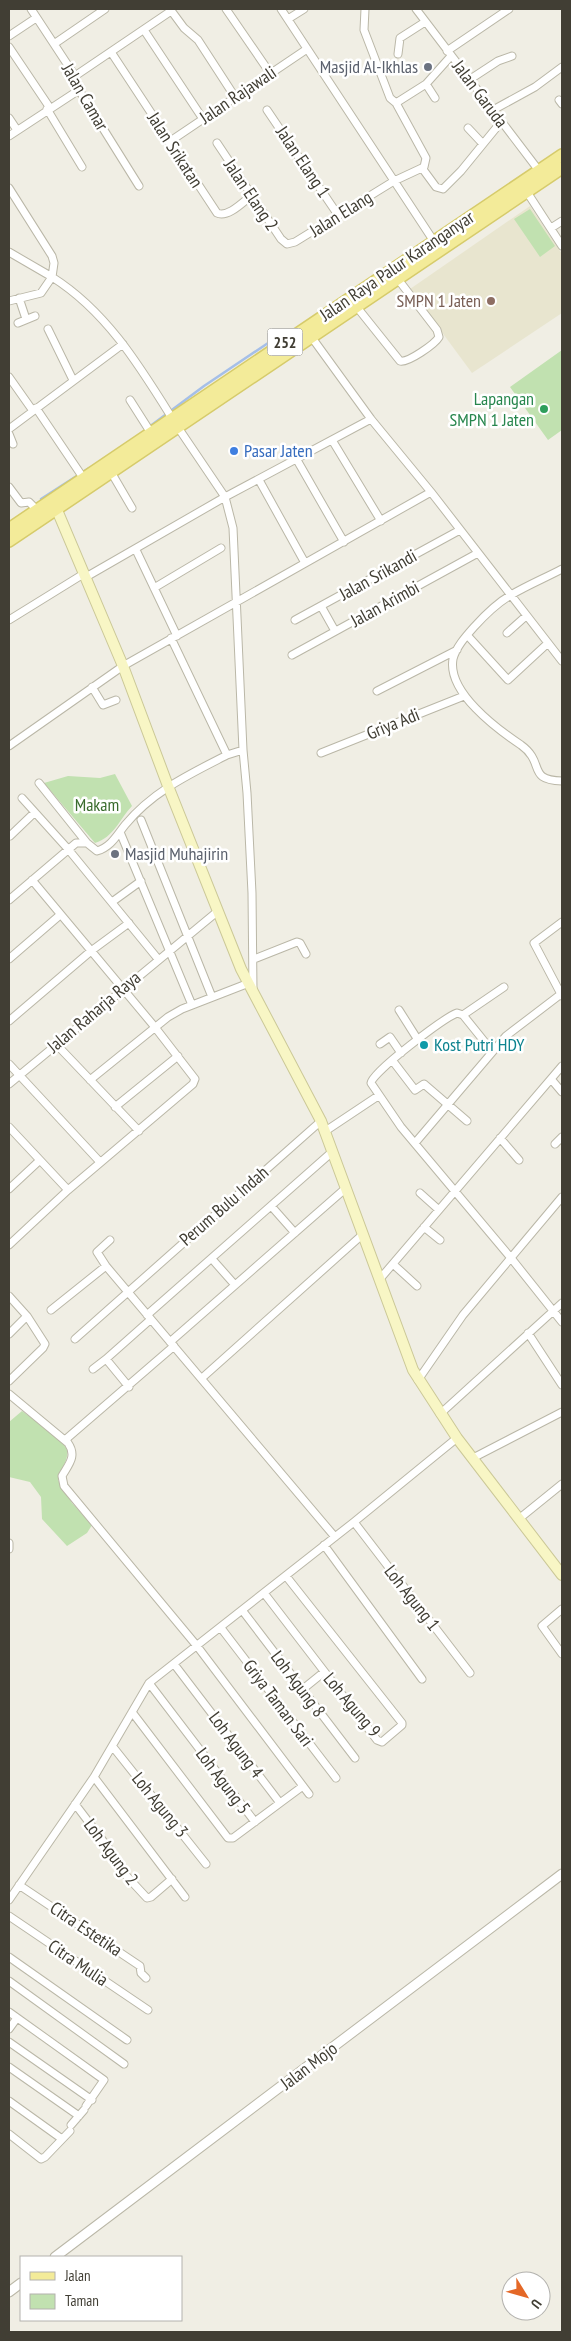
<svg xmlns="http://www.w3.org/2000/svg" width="571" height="2341" font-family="'PT Sans Narrow',sans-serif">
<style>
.education{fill:#e8e5cf}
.green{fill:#c1e1b0}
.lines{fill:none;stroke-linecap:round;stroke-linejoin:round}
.stream{stroke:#a5bfe8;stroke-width:2.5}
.minor-casing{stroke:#bab7a7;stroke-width:9}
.tertiary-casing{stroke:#bab7a7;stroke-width:11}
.secondary-casing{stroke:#cbc897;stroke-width:12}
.primary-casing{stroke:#d6cb6b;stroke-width:14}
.minor{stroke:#fff;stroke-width:7}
.tertiary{stroke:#fff;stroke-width:9}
.secondary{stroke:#f8f6c5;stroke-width:10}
.primary{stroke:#f3eb99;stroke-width:11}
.worship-dot{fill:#6b7280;stroke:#fff;stroke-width:2}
.education-dot{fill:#8d6e63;stroke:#fff;stroke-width:2}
.leisure-dot{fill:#2e9e5b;stroke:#fff;stroke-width:2}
.shop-dot{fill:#3f7fe0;stroke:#fff;stroke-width:2}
.culture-dot{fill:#0f9aa8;stroke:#fff;stroke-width:2}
.labels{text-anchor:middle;stroke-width:5;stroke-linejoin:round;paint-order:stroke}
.shield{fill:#fff;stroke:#7a7871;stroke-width:1}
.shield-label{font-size:16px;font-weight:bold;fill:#413e34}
.worship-label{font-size:18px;fill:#5b616d;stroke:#fff;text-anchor:end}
.street-label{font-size:18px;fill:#413e34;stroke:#fff}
.education-label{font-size:18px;fill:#785e54;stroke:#fff;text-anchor:end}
.leisure-label{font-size:18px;fill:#27864d;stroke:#fff;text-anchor:end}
.shop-label{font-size:18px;fill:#366cbe;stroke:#fff;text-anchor:start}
.park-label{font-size:18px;fill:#3a6c2e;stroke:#fff}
.culture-label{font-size:18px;fill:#0d838f;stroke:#fff;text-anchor:start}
</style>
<rect width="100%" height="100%" fill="#f0eee4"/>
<path class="education" d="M530 206 562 254V313L472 373 410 289Z"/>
<path class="green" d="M530 209 555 246 540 257 514 219Z
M562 350V430L548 440 510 387Z
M115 774 132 806C119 820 114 837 95 843L44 783 68 776 100 778Z
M22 1411C31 1418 64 1439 67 1450 69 1459 60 1472 58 1480L72 1503 92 1525 87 1533 67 1546 42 1519 41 1497 30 1482 9 1477V1422Z"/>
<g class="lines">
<path class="stream" d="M149 427 204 386 277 337
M41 499 89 468"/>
<g class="minor-casing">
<path id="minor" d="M31 9 75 76 79 90 139 186
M170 9 184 28 198 40 235 97
M226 9 270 73
M281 9 435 243
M416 9 540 172
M288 19 304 9
M144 30 203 119
M9 36 36 18
M54 44 105 9
M9 47 50 108
M447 51 509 9
M111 52 217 213C228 218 243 202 252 195
M398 54 400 38 425 22
M75 76 171 11
M469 80 498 61 512 56
M426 84 435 98
M559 100 562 104
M396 103 426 84 451 56
M47 109 82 167
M267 110 338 215
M493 110 535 87 562 67
M9 118 17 130
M468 128 483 144
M9 136 79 90
M169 142 307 49
M217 143 281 239 287 244 295 242 394 181 424 167 426 158 396 103 390 98 364 30 365 9
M422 168 436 187 443 189 461 171 501 122
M9 188 52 256 54 263 52 277C106 311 139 365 172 418
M525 189 562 246
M551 228 562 221
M9 252 52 277 41 293 9 301
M19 298 26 319
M356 306 400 361C408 363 435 344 439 337L437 330 397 278
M18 323 35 316
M48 329 73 380
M310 335 371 419 431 492 562 661
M9 377 33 411
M130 400 151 433
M36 408 84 479
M177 426 225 497 233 528 243 750 247 793 252 893 253 991
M9 429 123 344
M9 434 13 444
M332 440 381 521
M297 460 344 542
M111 472 132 508
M259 480 305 563
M9 487 21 503 29 502 37 510
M136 550 177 636
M562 569C545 578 528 585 511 595 497 603 484 616 474 627 466 636 456 647 453 659 447 692 497 729 521 745 546 763 526 780 562 781
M86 577 225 497 371 419
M154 588 221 548
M321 606 335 631
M9 620 85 573
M295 620 460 530
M507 633 526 616
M467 635 508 680 548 643
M171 638 227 755 243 750
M292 655 478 553
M92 687 103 705 116 700
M377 691 457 650
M9 746 123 666 431 492
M321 753 464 696
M39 783 87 843
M22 798 68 849 158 959
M141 820 212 997
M120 832 192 1005
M10 836 34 813
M9 900 76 843H87L97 851C111 847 117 835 125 825 153 791 190 774 227 755
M112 902 141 881
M562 922 534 943 562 996
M9 959 60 915
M254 959 297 942 300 943 306 954
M399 1010 418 1040
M463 1015 504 987
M9 1021 91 951 129 923
M56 1044 139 1131
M380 1044 390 1037 401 1053
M492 1051 463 1015 457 1013C444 1018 372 1072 371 1083L401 1127 511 1258 562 1322
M392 1060 415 1090 424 1084 467 1121
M9 1064 100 1162
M551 1079 562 1092
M90 1080 168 1017 182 1009 249 983
M9 1084 218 911
M115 1107 178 1056
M9 1127 68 1190
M324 1132 378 1096
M500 1138 519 1160
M415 1143 506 1036 561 994
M555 1144 562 1137
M9 1189 39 1161
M420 1193 439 1210
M272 1207 295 1233
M424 1227 440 1240
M110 1240 97 1252 106 1266 335 1537
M9 1245 68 1190 193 1084 195 1079 154 1026 32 880
M212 1259 235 1285
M393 1264 417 1286
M379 1280 562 1066
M9 1296 27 1316 45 1344 43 1348 9 1381
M51 1310 106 1266
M147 1315 332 1152
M528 1333 562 1385
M9 1334 27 1316
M75 1339 321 1121
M170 1342 346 1188
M106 1359 150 1320
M93 1369 106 1359 129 1387
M202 1378 362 1235
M418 1380 463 1315 562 1197
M9 1394 68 1443C77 1456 69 1464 62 1476L64 1486 197 1646 309 1794
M440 1414 562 1303
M65 1440 174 1346
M473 1458 562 1412
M520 1518 562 1484
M354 1522 470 1673
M9 1543V1549
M324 1545 422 1679
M264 1593 377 1740 382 1742 402 1725V1723L286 1576
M562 1609 542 1626 562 1654
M242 1610 355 1758
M221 1628 336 1778
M174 1664 280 1803 303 1786
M149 1683 255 1822
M303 1689 324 1672
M132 1712 228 1838H233L280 1803
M113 1747 206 1864
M94 1777 185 1897
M75 1804 110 1850 121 1870 147 1898 151 1897 172 1879
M19 1885 140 1966 141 1973 146 1978
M9 1900 94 1777 149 1683 354 1522 457 1438
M9 1916 148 2010
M9 1957 127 2040
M9 1981 124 2064
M9 2012 104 2080 86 2106
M9 2029 17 2018
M9 2042 92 2100
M9 2067 79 2116
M9 2101 62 2139
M71 2125 84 2110
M9 2134 41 2159 45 2157 70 2131"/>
</g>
<g class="tertiary-casing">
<path id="tertiary" d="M55 2257 562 1874
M9 2292 21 2283"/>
</g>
<g class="secondary-casing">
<path id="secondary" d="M54 503 123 666 168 786 241 969 321 1121 413 1370 457 1438 562 1575"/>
</g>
<g class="primary-casing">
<path id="primary" d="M9 529 562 155
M9 541 562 168"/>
</g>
<use href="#minor" class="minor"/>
<use href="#tertiary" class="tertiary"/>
<use href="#secondary" class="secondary"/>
<use href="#primary" class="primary"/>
</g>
<g class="worship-dot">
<circle cx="428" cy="67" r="5"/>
<circle cx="115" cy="854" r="5"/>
</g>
<circle class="education-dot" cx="491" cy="301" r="5"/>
<circle class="leisure-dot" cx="544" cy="409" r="5"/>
<circle class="shop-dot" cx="234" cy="451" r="5"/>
<circle class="culture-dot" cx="424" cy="1045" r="5"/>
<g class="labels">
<rect class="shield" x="267.5" y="328.5" width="35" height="27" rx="4"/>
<g class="shield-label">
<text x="285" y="348">252</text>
</g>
<g class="worship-label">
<text x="418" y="73">Masjid Al-Ikhlas</text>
<text x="125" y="860" text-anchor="start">Masjid Muhajirin</text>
</g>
<g class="street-label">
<text transform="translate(480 94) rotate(53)" y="6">Jalan Garuda</text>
<text transform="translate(238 95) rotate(-34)" y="6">Jalan Rajawali</text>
<text transform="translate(85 97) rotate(60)" y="6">Jalan Camar</text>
<text transform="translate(175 150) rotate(57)" y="6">Jalan Srikatan</text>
<text transform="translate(303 162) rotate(56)" y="6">Jalan Elang 1</text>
<text transform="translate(251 195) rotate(56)" y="6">Jalan Elang 2</text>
<text transform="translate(341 214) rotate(-32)" y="6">Jalan Elang</text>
<text transform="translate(397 266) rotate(-34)" y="6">Jalan Raya Palur Karanganyar</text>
<text transform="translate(378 575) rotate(-29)" y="6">Jalan Srikandi</text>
<text transform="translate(385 604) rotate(-29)" y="6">Jalan Arimbi</text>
<text transform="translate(393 724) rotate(-22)" y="6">Griya Adi</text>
<text transform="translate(94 1012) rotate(-40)" y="6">Jalan Raharja Raya</text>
<text transform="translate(224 1206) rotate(-41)" y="6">Perum Bulu Indah</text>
<text transform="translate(412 1598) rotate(52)" y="6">Loh Agung 1</text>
<text transform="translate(298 1684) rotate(53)" y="6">Loh Agung 8</text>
<text transform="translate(278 1703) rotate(53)" y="6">Griya Taman Sari</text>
<text transform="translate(352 1705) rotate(50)" y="6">Loh Agung 9</text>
<text transform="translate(236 1745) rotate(53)" y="6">Loh Agung 4</text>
<text transform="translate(223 1781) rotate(53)" y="6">Loh Agung 5</text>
<text transform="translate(160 1805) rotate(51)" y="6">Loh Agung 3</text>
<text transform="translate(111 1852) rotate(53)" y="6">Loh Agung 2</text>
<text transform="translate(86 1929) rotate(34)" y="6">Citra Estetika</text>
<text transform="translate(78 1963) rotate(34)" y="6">Citra Mulia</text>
<text transform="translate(309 2066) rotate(-37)" y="6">Jalan Mojo</text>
</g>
<g class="education-label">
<text x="481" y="307">SMPN 1 Jaten</text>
</g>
<g class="leisure-label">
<text x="534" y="405">Lapangan<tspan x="534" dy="21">SMPN 1 Jaten</tspan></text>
</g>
<g class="shop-label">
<text x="244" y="457">Pasar Jaten</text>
</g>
<g class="park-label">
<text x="97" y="811">Makam</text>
</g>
<g class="culture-label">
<text x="434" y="1051">Kost Putri HDY</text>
</g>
</g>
<rect width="571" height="2341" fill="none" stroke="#413e34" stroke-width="20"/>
<rect x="20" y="2256" width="162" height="65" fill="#ffffff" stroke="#b3b2ae"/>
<rect x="30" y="2272" width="25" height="8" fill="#f3eb99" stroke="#b3b2ae"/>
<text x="65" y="2281" font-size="15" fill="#413e34">Jalan</text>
<rect x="30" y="2294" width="25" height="15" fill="#c1e1b0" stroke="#b3b2ae"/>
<text x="65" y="2306" font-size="15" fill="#413e34">Taman</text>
<g transform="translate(526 2296) rotate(127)"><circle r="24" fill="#ffffff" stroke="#b3b2ae"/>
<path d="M0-4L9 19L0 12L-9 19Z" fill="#e46827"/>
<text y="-8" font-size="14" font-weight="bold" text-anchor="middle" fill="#413e34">U</text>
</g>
</svg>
